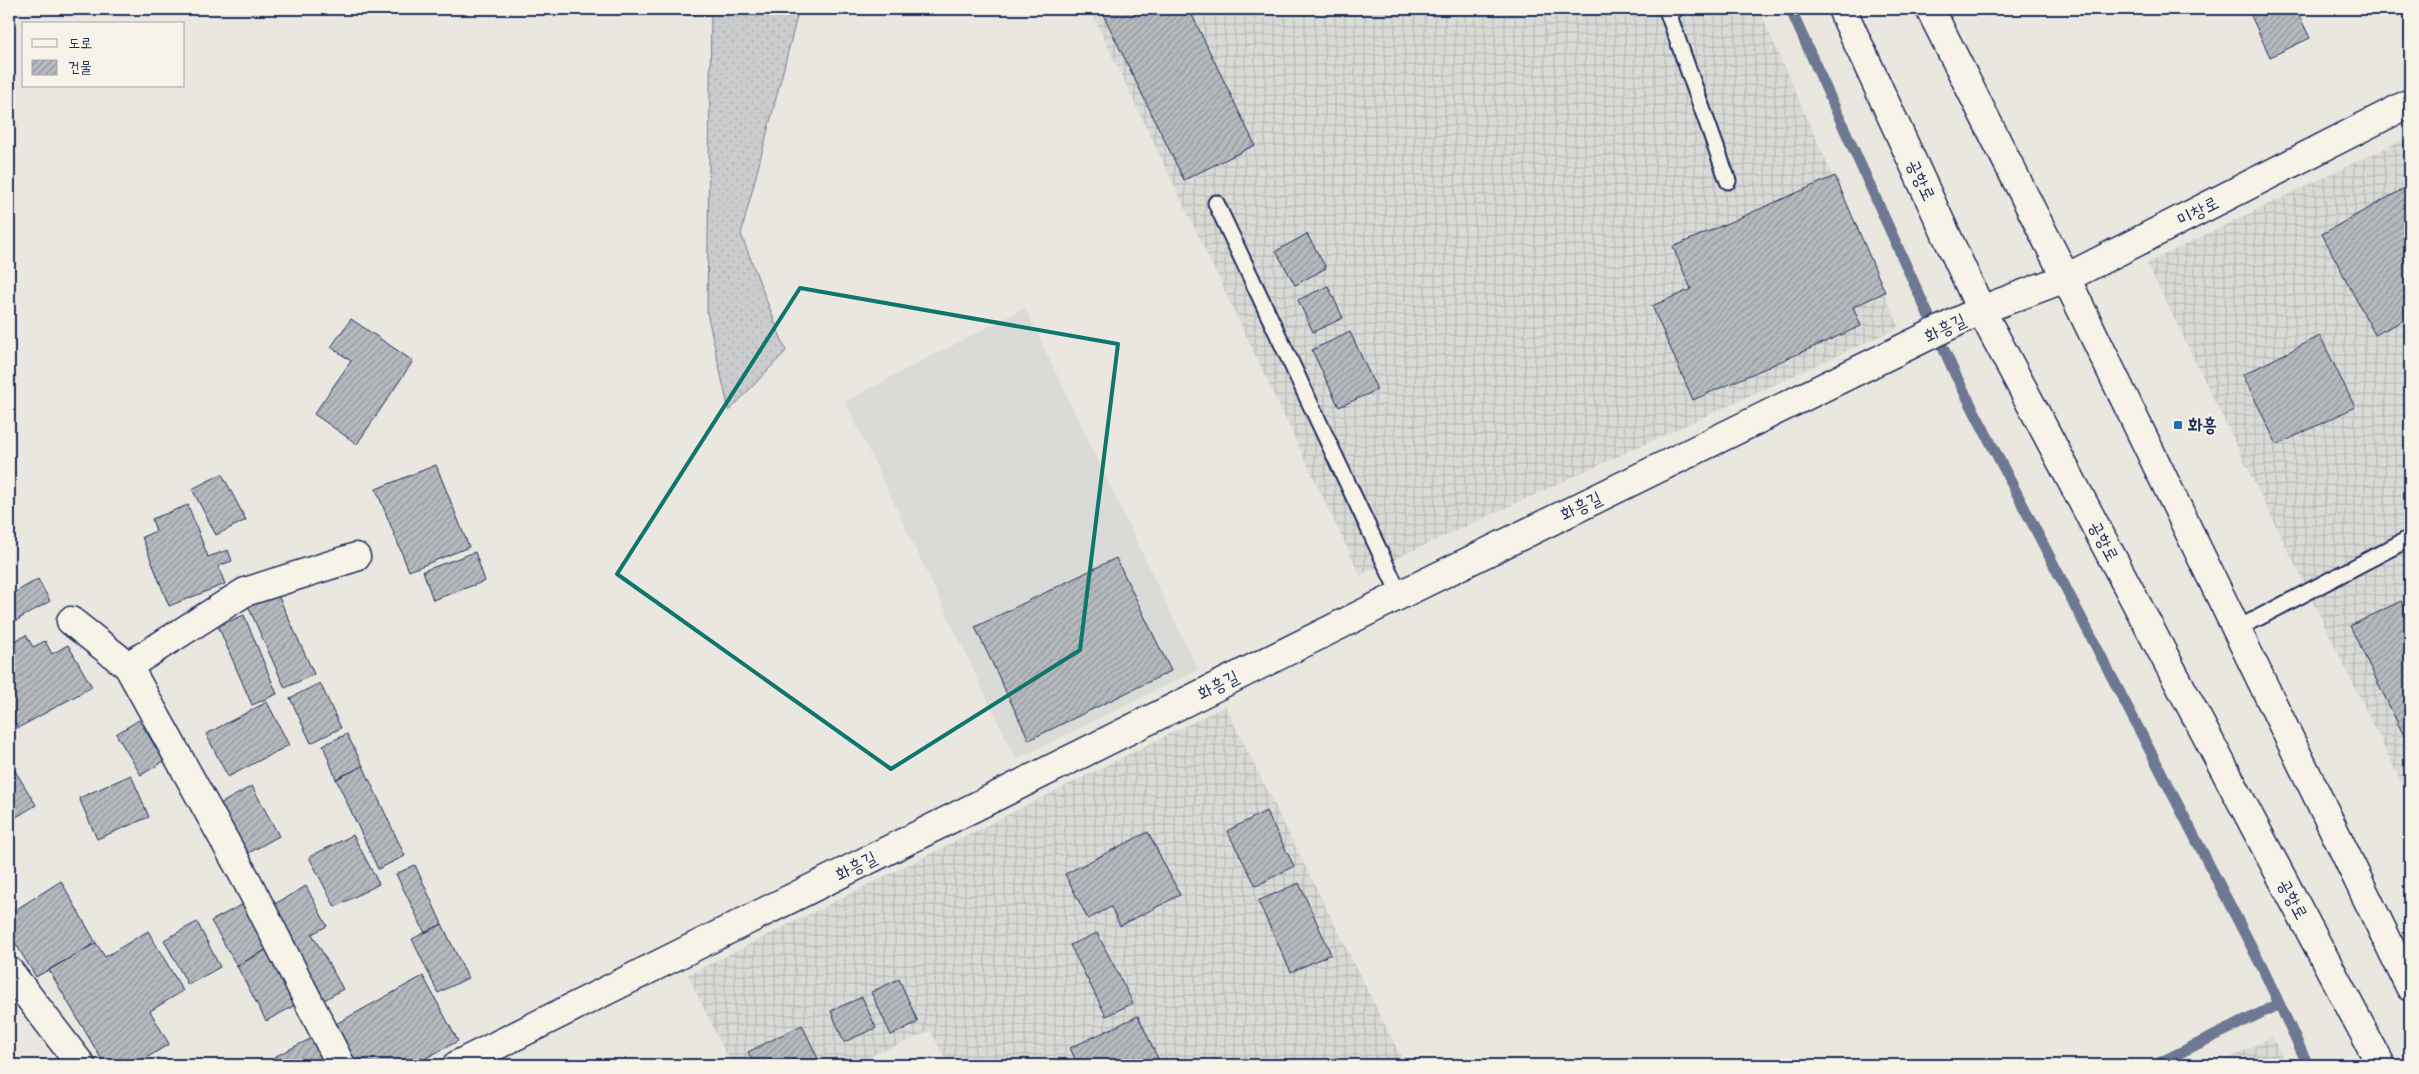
<svg xmlns="http://www.w3.org/2000/svg" width="2419" height="1074" font-family="'Shantell Sans','Poor Story',sans-serif">
<style>
.built{fill:#dadad6}
.industrial{fill:url(#industrial-grid)}
.grass{fill:url(#grass-dots);stroke:#737e96}
.lines{fill:none;stroke-linecap:round;stroke-linejoin:round}
.stream{stroke:#6d7892;stroke-width:11}
.building{fill:url(#building-hatch);stroke:#1b2f5e}
.lane-casing{stroke:#1b2f5e;stroke-width:19}
.street-casing{stroke:#1b2f5e;stroke-width:31}
.primary-casing{stroke:#1b2f5e;stroke-width:31}
.lane{stroke:#f7f3e8;stroke-width:15}
.street{stroke:#f7f3e8;stroke-width:28}
.primary{stroke:#f7f3e8;stroke-width:28}
.marked{fill:none;stroke:#0f766e;stroke-width:4;stroke-linejoin:round}
.poi-dot{fill:#1f6fb2;stroke:#f7f3e8;stroke-width:2}
.labels{text-anchor:middle;stroke-width:4;stroke-linejoin:round;paint-order:stroke}
.street-label{font-size:18px;fill:#1b2f5e;stroke:#f7f3e8}
.poi-label{font-size:18px;font-weight:bold;fill:#1b2f5e;stroke:#f7f3e8;text-anchor:start}
</style>
<defs>
<pattern id="industrial-grid" width="8" height="8" patternUnits="userSpaceOnUse" patternTransform="scale(1.25)"><rect width="8" height="8" fill="#dadad6"/><path d="M0 4h8M4 0v8" fill="none" stroke="#babbba"/></pattern>
<pattern id="grass-dots" width="8" height="8" patternUnits="userSpaceOnUse" patternTransform="scale(1.25)"><rect width="8" height="8" fill="#cbcccd"/><path d="M2 2h.1M6 6h.1" fill="none" stroke="#aeb0b2" stroke-width="1.8" stroke-linecap="round"/></pattern>
<pattern id="building-hatch" width="6" height="6" patternUnits="userSpaceOnUse" patternTransform="scale(1.25)"><rect width="6" height="6" fill="#b6babf"/><path d="M-1 1l2-2M0 6l6-6M5 7l2-2" fill="none" stroke="#93989e"/></pattern>
</defs>
<rect width="100%" height="100%" fill="#eae7e0"/>
<filter id="ink" filterUnits="userSpaceOnUse"><feTurbulence type="fractalNoise" baseFrequency=".02" numOctaves="2"/><feDisplacementMap in="SourceGraphic" scale="10" xChannelSelector="R" yChannelSelector="G"/><feConvolveMatrix kernelMatrix="1 2 1 2 8 2 1 2 1" color-interpolation-filters="sRGB"/></filter>
<g filter="url(#ink)">
<path class="built" d="M1025 308 1198 670 1016 759 845 401Z"/>
<path class="industrial" d="M1090 9H1759L1899 327 1360 575Z
M2410 136V800L2147 263Z
M1225 706 1405 1065H948L931 1031 849 1065H731L688 975Z
M2272 1037 2286 1065H2216Z"/>
<path class="grass" d="M491 9H799L741 234 786 351 729 411 707 312 711 15 490 11Z"/>
<g class="lines">
<path class="stream" d="M1793 15 1955 374 2261 965 2308 1065
M2155 1065 2279 1004"/>
</g>
<path class="building" d="M1104 9H1189L1255 145 1184 180 1101 10Z
M2248 9H2296L2310 38 2270 57Z
M1835 176 1885 292 1853 307 1861 326 1693 400 1652 306 1691 289 1673 247Z
M2403 189 2410 202V317L2375 335 2322 234Z
M1307 234 1326 268 1295 285 1276 251Z
M1328 286 1343 318 1313 332 1298 300Z
M351 319 413 361 357 444 314 414 351 361 331 347Z
M1350 332 1377 390 1339 407 1312 350Z
M2320 336 2355 407 2277 445 2243 375Z
M436 465 469 547 409 571 376 489Z
M222 474 246 520 216 535 192 489Z
M188 505 208 557 228 550 232 561 218 566 225 584 169 606 142 537 156 531 152 519Z
M475 552 485 581 433 600 423 571Z
M1116 558 1171 671 1029 740 975 627Z
M38 579 50 601 10 624 9 596Z
M276 591 314 674 285 688 247 604Z
M2401 601 2410 619V748L2350 626Z
M244 615 277 694 252 705 218 626Z
M26 635 33 647 45 641 52 654 68 645 92 687 18 728 9 711V644Z
M320 683 341 728 311 743 290 698Z
M267 702 289 745 228 777 206 734Z
M139 720 164 761 141 775 116 734Z
M347 734 363 766 336 779 323 745Z
M9 761 36 805 13 819 9 812Z
M363 766 405 856 378 869 336 779Z
M131 775 149 817 97 839 79 798Z
M252 786 279 836 245 855 218 805Z
M1266 811 1294 866 1256 886 1227 831Z
M1148 832 1180 895 1120 926 1111 907 1088 919 1065 874Z
M353 835 379 884 335 907 309 857Z
M415 865 442 924 425 933 396 874Z
M61 881 96 943 36 977 9 933V914Z
M1299 883 1331 954 1291 972 1258 901Z
M306 886 327 926 312 934 343 989 319 1003 268 908Z
M247 902 269 948 237 966 211 921Z
M197 922 220 967 188 985 164 940Z
M442 924 468 978 438 993 412 939Z
M148 931 183 991 150 1011 169 1044 135 1065H105L49 970 96 943 105 957Z
M1097 933 1133 1003 1106 1016 1070 945Z
M269 948 299 1003 266 1021 237 966Z
M423 976 458 1041 413 1065H356L334 1025Z
M899 979 918 1022 891 1035 871 992Z
M862 997 876 1028 844 1042 831 1011Z
M1138 1016 1161 1065H1078L1070 1048Z
M802 1025 820 1063 816 1065H755L748 1052Z
M316 1036 331 1065H278L274 1057Z"/>
<g class="lines">
<g class="lane-casing">
<path id="lane" d="M1676 9 1668 13 1728 181
M1216 203 1400 595
M2237 629 2410 538"/>
</g>
<g class="street-casing">
<path id="street" d="M71 621 128 666 248 883 341 1065
M128 666 245 592 356 557
M9 971 81 1065
M457 1065 1400 595 1981 310 2066 278 2410 103"/>
</g>
<g class="primary-casing">
<path id="primary" d="M1842 9 1981 310 2381 1065
M1930 9 2066 278 2410 987"/>
</g>
<use href="#lane" class="lane"/>
<use href="#street" class="street"/>
<use href="#primary" class="primary"/>
</g>
</g>
<path class="marked" d="M800 288 1118 344 1080 650 891 769 617 574Z"/>
<rect class="poi-dot" x="2173" y="420" width="10" height="10" rx="2.5"/>
<g class="labels">
<g class="street-label">
<text transform="translate(1921 180) rotate(65)" y="6">공항로</text>
<text transform="translate(2198 211) rotate(-27)" y="6">미창로</text>
<text transform="translate(1945 328) rotate(-26)" y="6">화흥길</text>
<text transform="translate(1581 506) rotate(-26)" y="6">화흥길</text>
<text transform="translate(2104 541) rotate(62)" y="6">공항로</text>
<text transform="translate(1218 685) rotate(-27)" y="6">화흥길</text>
<text transform="translate(856 866) rotate(-27)" y="6">화흥길</text>
<text transform="translate(2293 899) rotate(62)" y="6">공항로</text>
</g>
<g class="poi-label">
<text x="2188" y="431">화흥</text>
</g>
</g>
<rect width="2419" height="1074" fill="none" stroke="#f7f3e8" stroke-width="30"/>
<rect x="15" y="15" width="2389" height="1044" fill="none" stroke="#1b2f5e" stroke-width="2" filter="url(#ink)"/>
<rect x="22" y="22" width="162" height="65" fill="#f7f3e8" stroke="#9fa5b1"/>
<rect x="32" y="39" width="25" height="8" fill="#f7f3e8" stroke="#9fa5b1"/>
<text x="68" y="48" font-size="15" fill="#1b2f5e">도로</text>
<rect x="32" y="60" width="25" height="15" fill="url(#building-hatch)" stroke="#9fa5b1"/>
<text x="68" y="72" font-size="15" fill="#1b2f5e">건물</text>
</svg>
